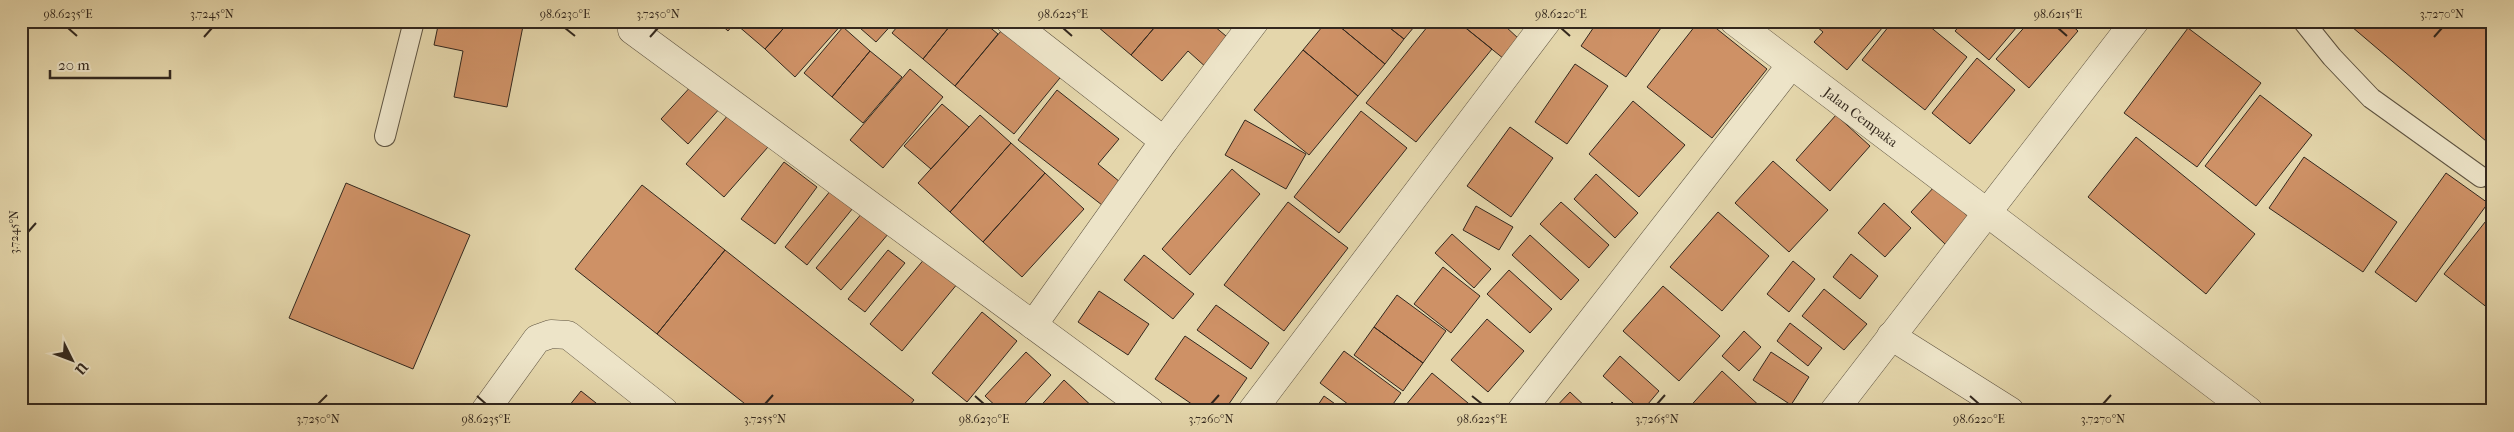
<svg xmlns="http://www.w3.org/2000/svg" width="2514" height="432" font-family="'IM FELL French Canon',serif">
<style>
.building{fill:#ce9166;stroke:#33281e}
.lines{fill:none;stroke-linecap:round;stroke-linejoin:round}
.service-casing{stroke:#5f5441;stroke-width:22}
.minor-casing{stroke:#5f5441;stroke-width:29}
.service{stroke:#ede4c8;stroke-width:20}
.minor{stroke:#ede4c8;stroke-width:28}
.ticks{fill:none;stroke:#33281e;stroke-width:2}
.labels{text-anchor:middle;stroke-width:5;stroke-linejoin:round;paint-order:stroke}
.street-label{font-size:14px;fill:#33281e;stroke:#ede4c8}
.neatline{fill:none;stroke:#33281e;stroke-width:2}
.ticks-label{font-size:12px;text-anchor:middle;fill:#33281e}
</style>
<rect width="100%" height="100%" fill="#e4d6ab"/>
<filter id="stains"><feTurbulence type="fractalNoise" baseFrequency=".004" numOctaves="4"/><feColorMatrix values="0 0 0 0 .2 0 0 0 0 .09 0 0 0 0 .02 0 0 0 .5 -.17"/></filter>
<radialGradient id="worn" r=".72"><stop offset=".6" stop-color="#630" stop-opacity="0"/><stop offset="1" stop-color="#630" stop-opacity=".3"/></radialGradient>
<path class="building" d="M439 21H524L507 107 454 97 463 51 434 45Z
M586 21H613L612 27Z
M717 21H736L728 31Z
M740 21H790L765 49 737 25Z
M790 21H841L843 23 795 77 765 49Z
M852 21H895L876 42Z
M902 21H954L923 59 892 33Z
M954 21H982L998 34 955 86 923 59Z
M1091 21H1160L1131 55Z
M1160 21H1208L1232 41 1208 69 1188 51 1162 81 1131 55Z
M1327 21H1333L1385 64 1358 96 1303 50Z
M1333 21H1381L1404 39 1385 64Z
M1381 21H1419L1404 39Z
M1432 21H1457L1492 49 1416 142 1366 103Z
M1457 21H1509L1505 26 1519 39 1504 59Z
M1598 21H1666L1626 77 1581 46Z
M1699 21H1707L1767 69 1712 138 1647 87Z
M1810 21H1888L1847 70 1814 42 1823 32Z
M1893 21H1923L1967 57 1925 110 1862 60Z
M1964 21H2022L1989 60 1955 31Z
M2030 21H2067L2078 31 2029 88 1996 59Z
M2345 21 2493 22V147Z
M1006 25 1064 73 1014 134 955 86Z
M843 27 870 51 832 97 804 73Z
M2188 28 2261 83 2197 167 2124 113Z
M1303 50 1358 96 1309 155 1254 110Z
M870 51 902 77 863 123 832 97Z
M1977 58 2015 90 1970 144 1932 113Z
M1575 64 1608 86 1567 144 1535 122Z
M910 69 943 97 883 168 850 140Z
M694 83 721 107 688 144 661 119Z
M1057 90 1119 139 1098 164 1120 182 1102 205 1018 140Z
M2260 95 2312 135 2256 206 2205 166Z
M1633 101 1685 145 1639 197 1589 154Z
M942 104 969 127 931 169 904 146Z
M1361 111 1407 148 1339 233 1294 197Z
M729 114 768 147 724 197 686 164Z
M980 115 1011 143 950 212 918 183Z
M1836 115 1870 146 1830 191 1796 160Z
M1245 120 1306 154 1286 189 1225 155Z
M1510 127 1553 158 1511 217 1467 186Z
M2136 137 2255 234 2206 294 2088 197Z
M1011 143 1045 173 983 242 950 212Z
M2304 157 2397 222 2363 272 2269 208Z
M1773 161 1828 210 1789 252 1735 203Z
M784 162 817 187 775 244 741 219Z
M1232 169 1260 194 1190 275 1162 249Z
M1045 173 1084 209 1022 277 983 242Z
M2446 173 2488 203 2416 302 2375 272Z
M1596 174 1638 213 1615 238 1574 199Z
M346 183 470 235 413 369 289 318Z
M642 185 725 250 657 334 575 269Z
M1935 186 1970 218 1945 244 1911 212Z
M831 190 853 208 807 265 785 247Z
M1288 202 1348 248 1284 331 1224 285Z
M1561 202 1609 245 1589 268 1540 224Z
M1884 203 1911 228 1885 257 1858 233Z
M868 206 894 227 841 290 816 268Z
M1476 206 1513 227 1499 250 1463 230Z
M1718 212 1769 256 1722 311 1670 267Z
M2493 212V312L2444 274Z
M1452 234 1491 269 1474 288 1435 253Z
M1530 235 1579 280 1561 300 1512 255Z
M725 250 914 400 905 411H754L657 334Z
M888 250 905 263 865 312 848 299Z
M1851 254 1878 276 1860 299 1833 277Z
M1144 255 1194 294 1173 319 1124 280Z
M926 257 958 283 902 351 870 324Z
M1793 261 1815 279 1789 312 1767 294Z
M1443 267 1480 296 1451 333 1414 304Z
M1509 270 1552 309 1530 333 1487 294Z
M1663 286 1720 336 1679 381 1623 331Z
M1824 289 1867 324 1844 350 1802 316Z
M1099 291 1149 324 1128 355 1078 322Z
M1397 295 1446 331 1423 363 1374 327Z
M1216 305 1269 343 1251 369 1197 330Z
M982 312 1017 341 967 402 932 373Z
M1487 319 1524 351 1488 392 1451 360Z
M1790 323 1822 348 1808 366 1777 341Z
M1374 327 1423 363 1403 391 1354 355Z
M1744 331 1761 347 1739 371 1722 356Z
M1185 336 1247 378 1224 411H1202L1155 379Z
M1344 351 1401 393 1388 411H1357L1320 383Z
M1026 352 1051 375 1018 411H1001L985 396Z
M1771 352 1809 377 1791 405 1753 380Z
M1620 356 1659 391 1642 411 1603 376Z
M1722 371 1765 411H1686Z
M1432 373 1474 408 1472 411H1401Z
M1064 380 1097 411H1036Z
M581 391 606 411H565Z
M1570 392 1589 410 1588 411H1552Z
M1324 396 1345 411H1314Z
M1612 402 1621 411H1603Z"/>
<g class="lines">
<g class="service-casing">
<path id="service" d="M2303 21 2332 57 2371 98 2481 177
M385 136 414 21"/>
</g>
<g class="minor-casing">
<g id="minor">
<path d="M1010 21 1164 141"/>
<path id="s1" d="M1734 21 2249 411"/>
<path d="M632 30 1150 411"/>
<path d="M1033 325 1164 141 1255 21"/>
<path d="M1891 336 2010 411"/>
<path d="M485 411 537 339 551 334 568 335 664 411"/>
<path d="M1252 411 1547 21"/>
<path d="M1521 411 1791 65"/>
<path d="M1834 411 2135 21"/>
</g>
</g>
<use href="#service" class="service"/>
<use href="#minor" class="minor"/>
</g>
<path class="ticks" d="M68 28 77 36M565 28 575 36M1063 28 1072 36M1561 28 1570 36M2058 28 2067 36M204 37 212 28M650 37 658 28M2434 37 2442 28M28 232 36 223M477 396 486 404M975 396 984 404M1472 396 1482 404M1970 396 1979 404M318 404 327 395M765 404 773 395M1211 404 1219 395M1657 404 1665 395M2103 404 2111 395"/>
<g class="labels">
<g class="street-label">
<text dy="5" stroke="none"><textPath href="#s1" startOffset="159">Jalan Cempaka</textPath></text>
</g>
</g>
<rect width="2514" height="432" fill="none" stroke="#e4d6ab" stroke-width="55"/>
<g transform="translate(72 360) rotate(132)" stroke="#ede4c8" stroke-width="4" paint-order="stroke">
<path d="M0-4L9 19L0 12L-9 19Z" fill="#33281e"/>
<text y="-8" font-size="14" font-weight="bold" text-anchor="middle" fill="#33281e">U</text>
</g>
<path d="M50 70v8h120v-8" fill="none" stroke="#33281e" stroke-width="2.5"/>
<text x="58" y="70" font-size="15" fill="#33281e" stroke="#ede4c8" stroke-width="4" paint-order="stroke">20 m</text>
<rect x="28" y="28" width="2458" height="376" class="neatline"/>
<g class="ticks-label">
<text x="68" y="18">98.6235°E</text>
<text x="212" y="18">3.7245°N</text>
<text x="565" y="18">98.6230°E</text>
<text x="658" y="18">3.7250°N</text>
<text x="1063" y="18">98.6225°E</text>
<text x="1561" y="18">98.6220°E</text>
<text x="2058" y="18">98.6215°E</text>
<text x="2442" y="18">3.7270°N</text>
<text transform="translate(14 232) rotate(-90)" y="4">3.7245°N</text>
<text x="318" y="423">3.7250°N</text>
<text x="486" y="423">98.6235°E</text>
<text x="765" y="423">3.7255°N</text>
<text x="984" y="423">98.6230°E</text>
<text x="1211" y="423">3.7260°N</text>
<text x="1482" y="423">98.6225°E</text>
<text x="1657" y="423">3.7265°N</text>
<text x="1979" y="423">98.6220°E</text>
<text x="2103" y="423">3.7270°N</text>
</g>
<rect width="100%" height="100%" filter="url(#stains)"/>
<rect width="100%" height="100%" fill="url(#worn)"/>
</svg>
